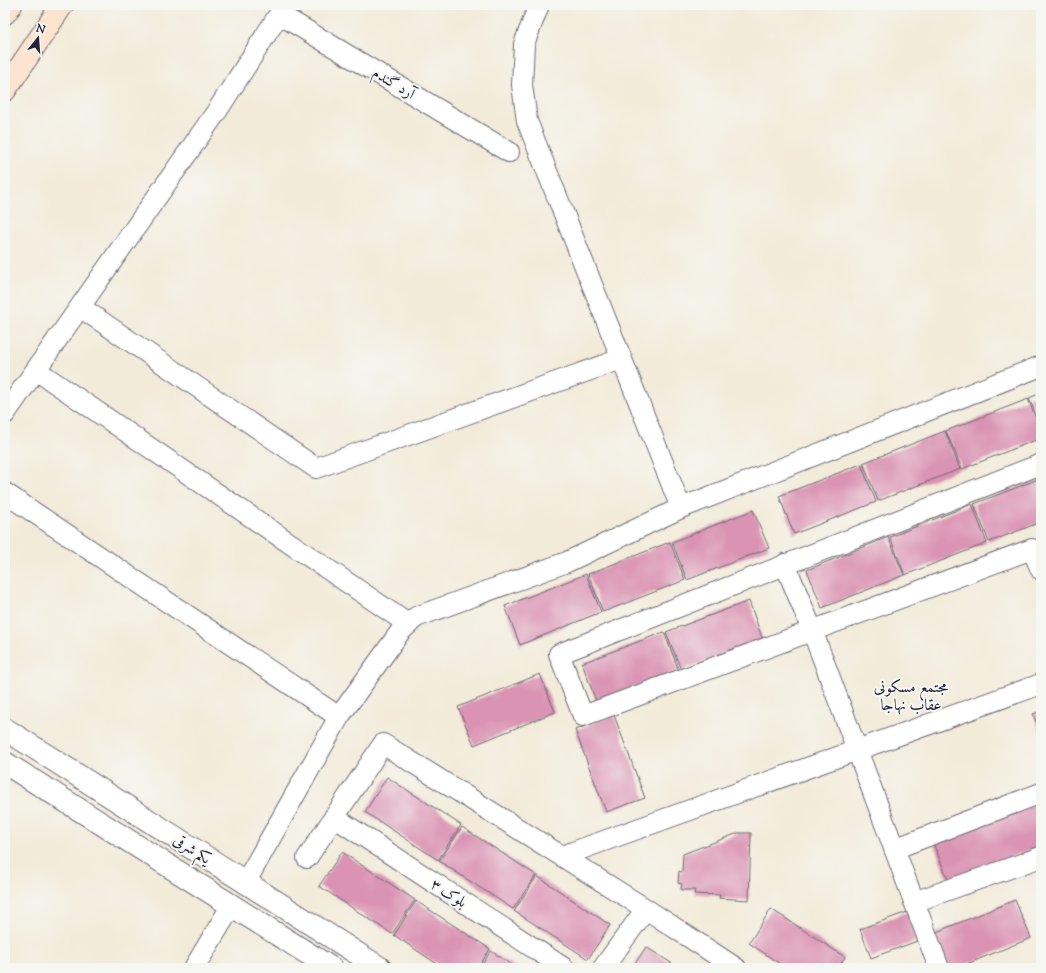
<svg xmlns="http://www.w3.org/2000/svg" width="1046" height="973" font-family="'Sorts Mill Goudy',Amiri,serif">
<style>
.building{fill:#da93b2}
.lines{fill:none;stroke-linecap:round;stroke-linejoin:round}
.minor-casing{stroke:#6b6872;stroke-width:22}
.tertiary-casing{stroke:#6b6872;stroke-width:24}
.secondary-casing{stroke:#6b6872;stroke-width:24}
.minor{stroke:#fff;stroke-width:20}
.tertiary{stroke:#fff;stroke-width:22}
.secondary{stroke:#fde4d1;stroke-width:22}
.labels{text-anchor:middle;stroke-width:4;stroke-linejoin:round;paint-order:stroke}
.street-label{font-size:15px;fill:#22223b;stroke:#f6f6f2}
.neighbourhood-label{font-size:16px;fill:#22223b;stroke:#f6f6f2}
</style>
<rect width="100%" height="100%" fill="#f6f6f2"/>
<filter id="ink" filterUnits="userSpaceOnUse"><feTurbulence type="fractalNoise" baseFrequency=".025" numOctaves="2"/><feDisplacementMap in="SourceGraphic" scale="8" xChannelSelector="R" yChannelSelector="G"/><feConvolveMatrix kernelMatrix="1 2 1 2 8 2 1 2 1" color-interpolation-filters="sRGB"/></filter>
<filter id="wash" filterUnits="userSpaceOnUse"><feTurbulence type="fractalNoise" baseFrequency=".012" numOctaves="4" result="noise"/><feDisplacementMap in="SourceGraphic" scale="16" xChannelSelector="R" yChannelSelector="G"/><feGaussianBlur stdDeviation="0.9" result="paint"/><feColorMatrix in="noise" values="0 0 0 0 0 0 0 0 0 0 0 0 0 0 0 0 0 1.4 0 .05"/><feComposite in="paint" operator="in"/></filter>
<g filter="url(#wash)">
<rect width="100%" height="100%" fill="#f2ebd9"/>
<g id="blocks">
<path class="building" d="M1041 393V427L1029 398Z
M1028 399 1041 431V438L962 469 946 431Z
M945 431 960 469 878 501 863 463Z
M861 464 876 502 794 534 779 496Z
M1041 478V522L989 542 974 504Z
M972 504 987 543 905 575 890 537Z
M753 510 769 548 687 580 672 542Z
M888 537 904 575 822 608 807 570Z
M670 542 685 580 603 612 588 574Z
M586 574 601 612 520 645 505 606Z
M749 601 763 640 681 670 666 632Z
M664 632 679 671 596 701 582 663Z
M540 674 555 712 474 745 458 707Z
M1041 711V734L1033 714Z
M614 715 645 798 606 812 575 730Z
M387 777 461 825 438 860 365 812Z
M1041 801V845L949 882 933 843Z
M462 827 536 875 513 909 439 861Z
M738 833H751L749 900 719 898 720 895 694 894 695 890H681L682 884 678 883 679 871 682 872 683 854Z
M342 852 415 900 392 934 319 886Z
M537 876 610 925 588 959 514 911Z
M1015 900 1031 938 957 968H948L934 933Z
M416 901 490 949 478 968H443L394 935Z
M771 909 845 957 838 968H786L749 943Z
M910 911 920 940 871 958 860 929Z
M646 947 679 968H632Z
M491 951 517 968H480Z"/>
</g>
</g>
<g filter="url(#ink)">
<use href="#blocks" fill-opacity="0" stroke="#6b6872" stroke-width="1"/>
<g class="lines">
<g class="minor-casing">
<path id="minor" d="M279 14 509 152
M80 307 316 468 621 359
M36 370 408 624
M5 414 217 111 285 5
M1041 464 559 654 583 716 1032 549 1041 570
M5 493 339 717 245 883
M681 508 1041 366
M785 564 812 630 939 968
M339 717 400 632 416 617 567 562 681 508 527 121 522 85 524 44 539 5
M334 817 564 968
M894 849 1041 793
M562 856 1041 684
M307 858 383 744 646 909 736 968
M914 902 1041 857
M194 968 232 905
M603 968 646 909"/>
</g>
<g class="tertiary-casing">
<path id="tertiary" d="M5 729 380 968
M5 763 331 968"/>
</g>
<g class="secondary-casing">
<path id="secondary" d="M5 13 11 5
M5 90 62 5"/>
</g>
<use href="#minor" class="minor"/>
<use href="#tertiary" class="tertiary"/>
<use href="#secondary" class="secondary"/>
</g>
</g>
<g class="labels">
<g class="street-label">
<text transform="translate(394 83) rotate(31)" y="5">آرد گندم</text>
<text transform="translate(192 849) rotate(33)" y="5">یکم شرقی</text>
<text transform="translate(449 893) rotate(33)" y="5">بلوک ۳</text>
</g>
<g class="neighbourhood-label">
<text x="911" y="692">مجتمع مسکونی<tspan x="911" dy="18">عقاب نهاجا</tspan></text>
</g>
</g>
<rect width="1046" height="973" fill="none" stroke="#f6f6f2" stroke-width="20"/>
<g transform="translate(38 38) rotate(17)" stroke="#f6f6f2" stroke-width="3" paint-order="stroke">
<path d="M0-3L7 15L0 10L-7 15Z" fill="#22223b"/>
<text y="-6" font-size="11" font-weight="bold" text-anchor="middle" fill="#22223b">N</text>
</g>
</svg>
